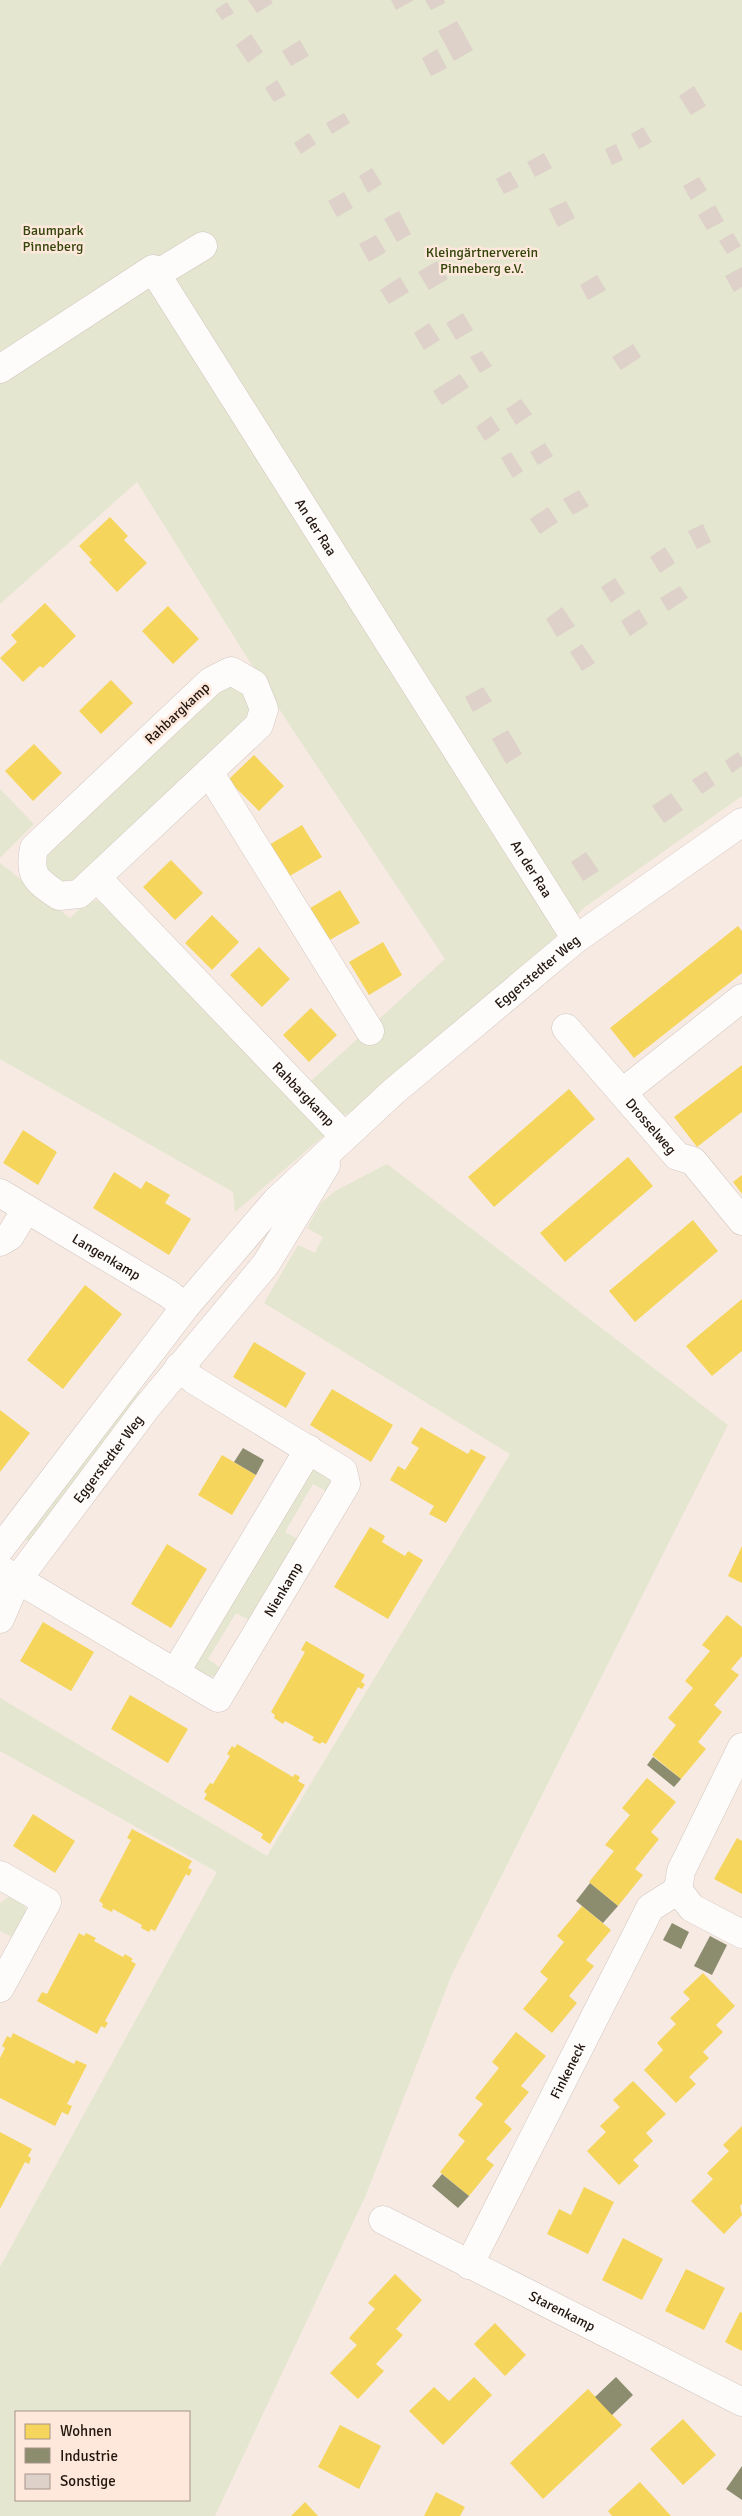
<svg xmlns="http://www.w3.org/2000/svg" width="742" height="2516" font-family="Signika,sans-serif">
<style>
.green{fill:#e4e6cf;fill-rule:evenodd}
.homes{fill:#f6d55c}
.industry{fill:#8c8c6e}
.building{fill:#ddd1ca}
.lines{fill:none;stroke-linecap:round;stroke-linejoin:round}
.minor-casing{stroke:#d2c6be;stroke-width:29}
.minor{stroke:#fefcfb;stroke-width:28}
.labels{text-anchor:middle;stroke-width:5;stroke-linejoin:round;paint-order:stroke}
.park-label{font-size:14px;fill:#33440a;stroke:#fee8db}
.street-label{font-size:14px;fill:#22160e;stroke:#fee8db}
</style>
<rect width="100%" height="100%" fill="#f6eae3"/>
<path class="green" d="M0 0H742V796L585 907 542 950 354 1113 340 1115 310 1082 445 959 285 718 137 482 0 604Z
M237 685 247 694 251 715 83 878C61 887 44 878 45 853L213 689Z
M0 789 34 824 0 858Z
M0 863 70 918 84 905 96 900 109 905 328 1132 235 1212 233 1192 0 1059Z
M387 1164 728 1425 452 1974 365 2197 215 2516H0V2267L217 1872 0 1751V1698L267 1856 510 1454 264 1303 298 1245 315 1253 323 1237 307 1228 321 1203 335 1191ZM16 2412H189V2500H16Z
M132 1389 139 1391 142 1397 34 1543 23 1539Z
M310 1469C321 1470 326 1473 331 1483L328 1492 313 1484 285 1532 299 1540 251 1621 236 1613 208 1659 222 1669 215 1676 207 1677 197 1671 193 1664Z
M8 1897 23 1902C31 1914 20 1927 14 1938L0 1931V1903Z"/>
<path class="homes" d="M110 517 128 536 124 540 147 563 117 592 89 562 92 560 79 546Z
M45 603 76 636 43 668 40 666 23 682 0 658 17 642 11 635Z
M168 606 199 639 173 664 142 631Z
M111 680 133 703 101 734 79 711Z
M34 744 62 773 33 801 5 771Z
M254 755 284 786 259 811 228 780Z
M302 825 322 857 288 877 269 845Z
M171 860 203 893 175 920 143 887Z
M340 890 360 923 326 942 307 910Z
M212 915 239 942 212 970 185 943Z
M738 926 742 931V973L634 1058 610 1028Z
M383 942 402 975 369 995 349 962Z
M259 947 290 979 262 1007 230 975Z
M311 1008 337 1035 309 1062 283 1035Z
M742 1065V1112L697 1147 674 1117Z
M569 1089 595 1119 494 1207 468 1177Z
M23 1130 57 1152 38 1185 3 1163Z
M628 1157 653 1186 565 1262 540 1233Z
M114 1172 141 1189 146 1181 170 1195 165 1203 191 1219 169 1255 93 1208Z
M742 1175V1194L733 1182Z
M693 1220 718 1251 635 1322 609 1291Z
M85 1285 122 1314 63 1389 27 1360Z
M742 1299V1351L712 1376 686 1346Z
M254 1342 306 1373 286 1408 233 1377Z
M332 1389 393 1425 371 1462 310 1425Z
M0 1410 30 1433 0 1472Z
M421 1427 468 1454 471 1449 486 1457 446 1523 429 1514 434 1506 390 1480 398 1466 405 1470 419 1448 411 1443Z
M222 1455 256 1475 232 1515 198 1495Z
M370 1527 385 1536 382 1542 405 1556 408 1551 423 1560 388 1619 334 1587Z
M167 1544 207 1569 171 1628 131 1604Z
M742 1546V1583L728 1576Z
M727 1615 742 1627V1656L731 1669 739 1675 714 1705 722 1712 698 1742 706 1749 681 1779 652 1755 676 1725 668 1718 693 1688 685 1681 710 1651 702 1645Z
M43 1622 94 1652 71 1691 20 1661Z
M306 1641 365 1675 361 1682 365 1684 362 1689 358 1687 326 1744 322 1742 320 1744 312 1740 314 1737 285 1721 283 1724 274 1718 275 1715 271 1712 305 1652 301 1650Z
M130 1695 188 1729 168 1763 111 1729Z
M237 1744 293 1777 295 1774 300 1777 298 1781 305 1785 270 1844 261 1838 263 1834 204 1799 207 1794 204 1792 210 1783 213 1784 230 1756 227 1754 232 1746 235 1748Z
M647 1778 676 1802 651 1832 659 1839 635 1869 643 1875 618 1906 589 1882 614 1851 605 1845 630 1815 622 1808Z
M33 1814 75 1841 55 1873 13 1846Z
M132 1829 192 1861 188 1868 192 1870 189 1876 186 1874 155 1931 151 1929 149 1932 141 1928 142 1925 113 1909 112 1912 102 1907 103 1904 99 1901 131 1840 127 1838Z
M737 1838 742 1841V1894L714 1879Z
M582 1906 611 1930 586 1960 594 1966 569 1996 577 2003 552 2033 523 2009 548 1979 540 1972 564 1942 557 1936Z
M79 1933 84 1936 86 1933 96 1938 94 1941 123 1957 125 1954 133 1959 131 1961 136 1964 105 2021 108 2023 105 2028 101 2026 97 2034 37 2001 42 1992 47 1994Z
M703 1973 735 2006 716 2025 723 2032 703 2052 709 2058 689 2077 696 2084 676 2103 644 2070 663 2050 657 2043 676 2024 670 2018 690 1999 683 1992Z
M516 2032 546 2056 521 2086 529 2092 504 2122 512 2129 486 2159 494 2165 469 2196 440 2172 465 2141 458 2135 483 2104 475 2098 499 2068 492 2062Z
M13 2033 74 2064 76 2060 87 2065 67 2104 72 2106 68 2115 62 2112 55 2126 0 2098V2058L5 2048 2 2046 7 2036 11 2038Z
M633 2081 666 2114 646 2133 653 2141 633 2160 639 2166 619 2185 587 2151 606 2132 600 2126 620 2107 613 2100Z
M742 2126V2204L740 2206 742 2215 724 2234 691 2201 713 2179 707 2173 729 2151 723 2145Z
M0 2132 32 2149 28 2156 31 2158 29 2164 25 2162 0 2209Z
M584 2187 614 2202 588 2254 547 2234 559 2209 571 2215Z
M623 2238 663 2259 642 2300 602 2280Z
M686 2269 725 2288 704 2330 665 2311Z
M395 2274 422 2300 396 2329 403 2335 376 2364 384 2371 358 2399 330 2373 357 2345 349 2338 375 2309 368 2303Z
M740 2312 742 2313V2351L725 2342Z
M495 2323 526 2355 505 2376 474 2344Z
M474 2377 492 2395 443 2445 409 2411 434 2387 449 2401Z
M588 2389 622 2425 543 2499 510 2463Z
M683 2419 716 2455 683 2485 650 2449Z
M340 2425 381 2446 359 2489 318 2467Z
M640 2482 671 2516H612L608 2511Z
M436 2492 465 2507 460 2516H424Z
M305 2502 318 2516H291Z"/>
<path class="industry" d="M243 1448 264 1460 256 1475 234 1462Z
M653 1757 681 1779 674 1787 647 1765Z
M590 1883 618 1906 603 1923 576 1901Z
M672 1923 689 1932 681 1949 663 1940Z
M710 1936 727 1945 712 1975 694 1966Z
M442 2174 469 2196 458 2208 432 2186Z
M616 2377 633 2395 612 2415 595 2397Z
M742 2466V2500L726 2489Z"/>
<path class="building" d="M248 0H271L273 3 257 13Z
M391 0H414L396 10Z
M425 0H444L445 3 431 10Z
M227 2 234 13 222 20 215 10Z
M457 21 473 50 454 61 438 31Z
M251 34 263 52 248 63 236 45Z
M300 40 309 56 291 66 282 51Z
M437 49 447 68 431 76 422 58Z
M277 80 286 95 274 102 265 88Z
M694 86 706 106 691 115 679 96Z
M344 113 350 123 332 134 326 123Z
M643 127 652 142 639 149 631 134Z
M309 133 316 144 301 154 294 143Z
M616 144 623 160 612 165 605 149Z
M544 153 552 168 535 177 527 162Z
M372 168 382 184 368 193 359 176Z
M510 171 519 187 504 194 496 179Z
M699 177 707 190 691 200 683 186Z
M344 192 353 208 337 217 328 201Z
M566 201 575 218 558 227 549 209Z
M715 205 724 221 707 230 698 215Z
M399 211 411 234 397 242 384 219Z
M733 233 741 246 727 254 719 241Z
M376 235 386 252 369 262 359 244Z
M437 261 448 279 429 290 418 272Z
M742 267V287L734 292 725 276Z
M597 275 606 290 588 300 580 285Z
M400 277 409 292 389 304 380 290Z
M463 313 473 330 456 340 446 323Z
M429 323 440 340 424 350 414 333Z
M633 344 641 357 621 370 612 357Z
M482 351 492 366 480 373 470 357Z
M460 374 469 387 442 405 433 391Z
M521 399 532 414 516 425 506 409Z
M491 416 500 430 485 441 476 427Z
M545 443 553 456 538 465 530 452Z
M511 452 523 471 513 478 501 458Z
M579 490 589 506 573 515 563 499Z
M548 507 558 522 540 534 530 519Z
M703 524 711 542 697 549 688 531Z
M665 547 675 563 660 573 650 557Z
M615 578 625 593 611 603 601 587Z
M680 586 688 598 668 611 660 598Z
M562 607 575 626 557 637 546 619Z
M639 609 648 624 630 636 621 621Z
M582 644 595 663 582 671 570 652Z
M483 687 492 701 473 712 465 697Z
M508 730 522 754 506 764 492 739Z
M738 752 742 758V766L732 773 725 761Z
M706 771 715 785 702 794 692 780Z
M671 793 683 810 664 823 652 806Z
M586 852 599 871 583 881 571 862Z"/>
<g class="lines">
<g class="minor-casing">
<g id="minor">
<path d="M157 274 203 246"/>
<path id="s1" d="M0 369 153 269 576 939"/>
<path d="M231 671 254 684 264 709 259 725 79 894 59 896C37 881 28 876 34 848L211 681Z"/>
<path d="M209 772 370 1031"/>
<path id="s2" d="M97 878 344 1136"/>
<path id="s3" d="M566 1028 677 1156 693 1161 742 1221"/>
<path d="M623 1092 742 998"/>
<path id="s4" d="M0 1193 169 1294 185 1307"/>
<path d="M0 1242 10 1236 26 1209"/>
<path id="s5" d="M0 1549 185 1307 276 1201 393 1092 576 939 742 822"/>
<path id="s6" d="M0 1569 218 1698 346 1484 343 1471 194 1380 179 1367"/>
<path id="s7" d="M0 1619 17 1580 147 1407 266 1264 326 1165"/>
<path d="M175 1673 309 1449"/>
<path d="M742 1747 681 1871 678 1890 692 1908 742 1934"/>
<path d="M0 1875 47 1902 0 1988"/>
<path id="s8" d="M383 2220 742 2402"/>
<path id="s9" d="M469 2265 650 1908 678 1890"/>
</g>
</g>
<use href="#minor" class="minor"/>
</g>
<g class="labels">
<g class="park-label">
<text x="53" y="235">Baumpark<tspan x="53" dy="16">Pinneberg</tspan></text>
<text x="482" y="257">Kleingärtnerverein<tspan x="482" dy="16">Pinneberg e.V.</tspan></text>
</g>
<g class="street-label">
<text dy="5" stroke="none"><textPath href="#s1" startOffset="488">An der Raa</textPath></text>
<text transform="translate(177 713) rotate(-43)" y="5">Rahbargkamp</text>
<text dy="5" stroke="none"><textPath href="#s1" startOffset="892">An der Raa</textPath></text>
<text dy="5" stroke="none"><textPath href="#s5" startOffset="792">Eggerstedter Weg</textPath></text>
<text dy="5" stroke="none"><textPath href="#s2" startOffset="299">Rahbargkamp</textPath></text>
<text dy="5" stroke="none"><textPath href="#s3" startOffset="130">Drosselweg</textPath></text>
<text dy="5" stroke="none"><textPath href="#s4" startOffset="124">Langenkamp</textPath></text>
<text dy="5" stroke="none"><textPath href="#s7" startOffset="194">Eggerstedter Weg</textPath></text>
<text dy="5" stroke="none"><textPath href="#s6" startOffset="380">Nienkamp</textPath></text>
<text dy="5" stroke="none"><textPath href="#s9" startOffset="218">Finkeneck</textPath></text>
<text dy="5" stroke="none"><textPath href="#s8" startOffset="201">Starenkamp</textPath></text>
</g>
</g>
<rect x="15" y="2411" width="175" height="90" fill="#fee8db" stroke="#a69489"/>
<rect x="25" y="2424" width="25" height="15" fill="#f6d55c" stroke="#a69489"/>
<text x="60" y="2436" font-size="15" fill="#22160e">Wohnen</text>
<rect x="25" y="2448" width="25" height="15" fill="#8c8c6e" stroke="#a69489"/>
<text x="60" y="2461" font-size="15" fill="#22160e">Industrie</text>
<rect x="25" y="2474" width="25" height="15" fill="#ddd1ca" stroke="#a69489"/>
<text x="60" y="2486" font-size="15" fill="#22160e">Sonstige</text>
</svg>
